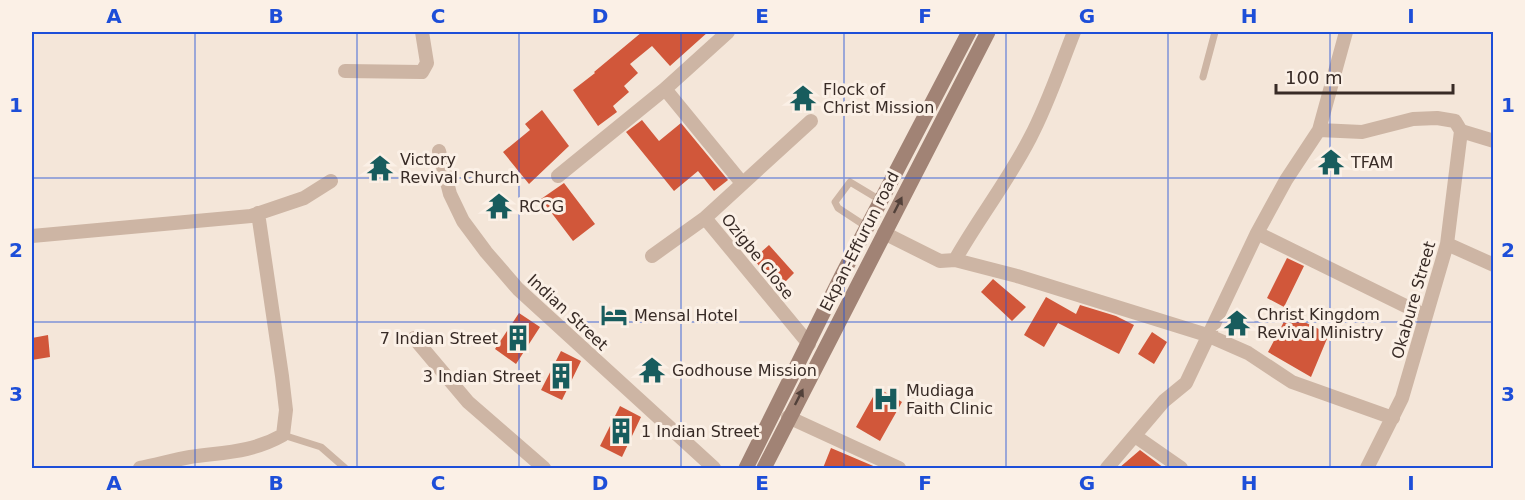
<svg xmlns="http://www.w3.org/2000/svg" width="1525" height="500" font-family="'DejaVu Sans',sans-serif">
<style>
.building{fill:#d1573a}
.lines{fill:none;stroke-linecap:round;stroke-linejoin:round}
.service{stroke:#cdb5a4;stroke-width:7}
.minor{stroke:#cdb5a4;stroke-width:14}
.secondary{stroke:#a18375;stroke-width:15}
.oneway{fill:#52413a}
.grid{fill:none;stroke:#1d4ed8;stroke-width:1.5;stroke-opacity:0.55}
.labels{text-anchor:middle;stroke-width:6;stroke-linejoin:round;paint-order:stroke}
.poi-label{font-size:16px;fill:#382b26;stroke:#fbf0e6;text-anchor:start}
.street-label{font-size:16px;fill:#382b26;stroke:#fbf0e6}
.neatline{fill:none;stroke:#1d4ed8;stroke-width:2}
.grid-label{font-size:20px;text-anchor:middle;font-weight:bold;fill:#1d4ed8}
</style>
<rect width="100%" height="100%" fill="#f4e6d9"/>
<path class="building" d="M642 32H708L670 66 652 46 630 64 638 73 624 86 629 92 613 106 617 112 598 126 573 90 595 73 594 72Z
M542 110 569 146 529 184 503 152 530 130 525 124Z
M642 120 659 141 681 123 728 180 714 191 698 171 674 191 626 132Z
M564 183 595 224 573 241 541 199Z
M769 245 794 273 784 283 781 280 776 284 753 259Z
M1287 258 1304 266 1284 307 1267 298Z
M993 279 1026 307 1012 321 981 292Z
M1046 297 1076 314 1080 305 1116 316 1134 325 1119 354 1058 323 1044 347 1024 335Z
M519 313 540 327 516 364 495 349Z
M1288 314 1329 334 1311 377 1268 352Z
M1152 332 1167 342 1154 364 1138 354Z
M48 335 50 357 32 360V338Z
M561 351 581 361 562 400 541 390Z
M878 388 902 402 880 441 856 427Z
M620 406 641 417 622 457 600 446Z
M831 448 878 468H823Z
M1140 450 1164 468H1119Z"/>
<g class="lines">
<path class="service" d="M1203 77 1215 32
M867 227 838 208 835 202 850 182 880 200
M283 435 321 447 345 468"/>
<path class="minor" d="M345 71 422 72 427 63 422 32
M665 89 742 183
M1319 130 1362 132 1413 119 1437 118 1455 121 1461 131 1494 141
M439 151 450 194 463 221 486 252 518 289 714 468
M558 176 665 89 728 32
M705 218 809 344
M884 233 940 261 955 260 1017 276 1207 335 1248 353 1292 382 1393 418
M1257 233 1426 316
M32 236 251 216 304 198 331 181
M1447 244 1494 265
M652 256 705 218 811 121
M955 260C978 219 1008 181 1030 138 1048 104 1060 67 1074 32
M414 338 468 402 544 468
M788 417 899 468
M1135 436 1181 468
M140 468C156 465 173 460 190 457 224 452 251 453 283 435L286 410 282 376 258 213
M1107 468 1164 401 1186 383 1257 233 1286 180 1319 130 1346 32
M1367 468 1402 398 1447 244 1461 131"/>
<path class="secondary" d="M746 468 842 275 969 32
M764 468 988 32"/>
</g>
<defs><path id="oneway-solid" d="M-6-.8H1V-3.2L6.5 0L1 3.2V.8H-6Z" transform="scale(1.5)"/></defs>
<g class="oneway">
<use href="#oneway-solid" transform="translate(898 205) rotate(-63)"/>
<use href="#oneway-solid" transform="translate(799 397) rotate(-63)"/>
</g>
<path class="grid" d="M195 32V468M357 32V468M519 32V468M681 32V468M844 32V468M1006 32V468M1168 32V468M1330 32V468M32 178H1494M32 322H1494"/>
<defs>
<g id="temple-bare" transform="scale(2.07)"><path d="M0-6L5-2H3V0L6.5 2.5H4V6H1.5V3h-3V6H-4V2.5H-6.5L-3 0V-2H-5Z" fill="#185c5d" stroke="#fbf0e6" stroke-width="2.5" paint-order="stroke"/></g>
<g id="hotel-bare" transform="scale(2.07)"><path d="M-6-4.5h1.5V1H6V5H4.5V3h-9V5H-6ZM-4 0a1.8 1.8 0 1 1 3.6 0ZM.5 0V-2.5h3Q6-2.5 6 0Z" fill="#185c5d" stroke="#fbf0e6" stroke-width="2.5" paint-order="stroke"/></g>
<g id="building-bare" transform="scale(2.07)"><path d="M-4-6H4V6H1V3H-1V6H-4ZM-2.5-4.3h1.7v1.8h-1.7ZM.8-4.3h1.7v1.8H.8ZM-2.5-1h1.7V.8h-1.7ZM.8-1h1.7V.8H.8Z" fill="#185c5d" stroke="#fbf0e6" stroke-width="2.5" paint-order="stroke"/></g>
<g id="hospital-bare" transform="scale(2.07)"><path d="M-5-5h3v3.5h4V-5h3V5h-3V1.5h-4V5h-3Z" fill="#185c5d" stroke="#fbf0e6" stroke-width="2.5" paint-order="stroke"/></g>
</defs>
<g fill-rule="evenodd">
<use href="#temple-bare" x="803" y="98"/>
<use href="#temple-bare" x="1331" y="162"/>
<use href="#temple-bare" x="380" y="168"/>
<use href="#temple-bare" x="499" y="206"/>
<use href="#hotel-bare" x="614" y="315"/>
<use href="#temple-bare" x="1237" y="323"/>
<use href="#building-bare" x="518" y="338"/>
<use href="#temple-bare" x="652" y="370"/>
<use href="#building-bare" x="561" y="376"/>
<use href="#hospital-bare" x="886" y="399"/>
<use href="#building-bare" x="621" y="431"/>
</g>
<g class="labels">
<g class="poi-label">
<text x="823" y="95">Flock of<tspan x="823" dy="18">Christ Mission</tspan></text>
<text x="400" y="165">Victory<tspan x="400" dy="18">Revival Church</tspan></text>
<text x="1351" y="168">TFAM</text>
<text x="519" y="212">RCCG</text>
<text x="1257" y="320">Christ Kingdom<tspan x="1257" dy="18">Revival Ministry</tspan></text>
<text x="634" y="321">Mensal Hotel</text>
<text x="498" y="344" text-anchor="end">7 Indian Street</text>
<text x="672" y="376">Godhouse Mission</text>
<text x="541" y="382" text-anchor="end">3 Indian Street</text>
<text x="906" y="396">Mudiaga<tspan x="906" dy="18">Faith Clinic</tspan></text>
<text x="641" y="437">1 Indian Street</text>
</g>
<g class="street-label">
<text transform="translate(859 241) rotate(-63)" y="6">Ekpan-Effurun road</text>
<text transform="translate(758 256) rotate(51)" y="6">Ozigbe Close</text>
<text transform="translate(1413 300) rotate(-74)" y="6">Okabure Street</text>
<text transform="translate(568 312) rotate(43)" y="6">Indian Street</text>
</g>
</g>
<rect width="1525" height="500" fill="none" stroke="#fbf0e6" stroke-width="66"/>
<path d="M1276 84v9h177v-9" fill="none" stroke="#382b26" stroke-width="3"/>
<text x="1285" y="84" font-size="18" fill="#382b26" stroke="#fbf0e6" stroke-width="4.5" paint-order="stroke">100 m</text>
<rect x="33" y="33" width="1459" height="434" class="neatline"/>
<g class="grid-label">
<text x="114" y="23">A</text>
<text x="276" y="23">B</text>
<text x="438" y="23">C</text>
<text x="600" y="23">D</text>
<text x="762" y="23">E</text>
<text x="925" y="23">F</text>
<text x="1087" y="23">G</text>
<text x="1249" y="23">H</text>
<text x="1411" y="23">I</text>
<text x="16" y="112">1</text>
<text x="1508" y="112">1</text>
<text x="16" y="257">2</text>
<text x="1508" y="257">2</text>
<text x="16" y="401">3</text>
<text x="1508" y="401">3</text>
<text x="114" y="490">A</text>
<text x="276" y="490">B</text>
<text x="438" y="490">C</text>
<text x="600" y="490">D</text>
<text x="762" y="490">E</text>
<text x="925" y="490">F</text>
<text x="1087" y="490">G</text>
<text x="1249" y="490">H</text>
<text x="1411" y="490">I</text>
</g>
</svg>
